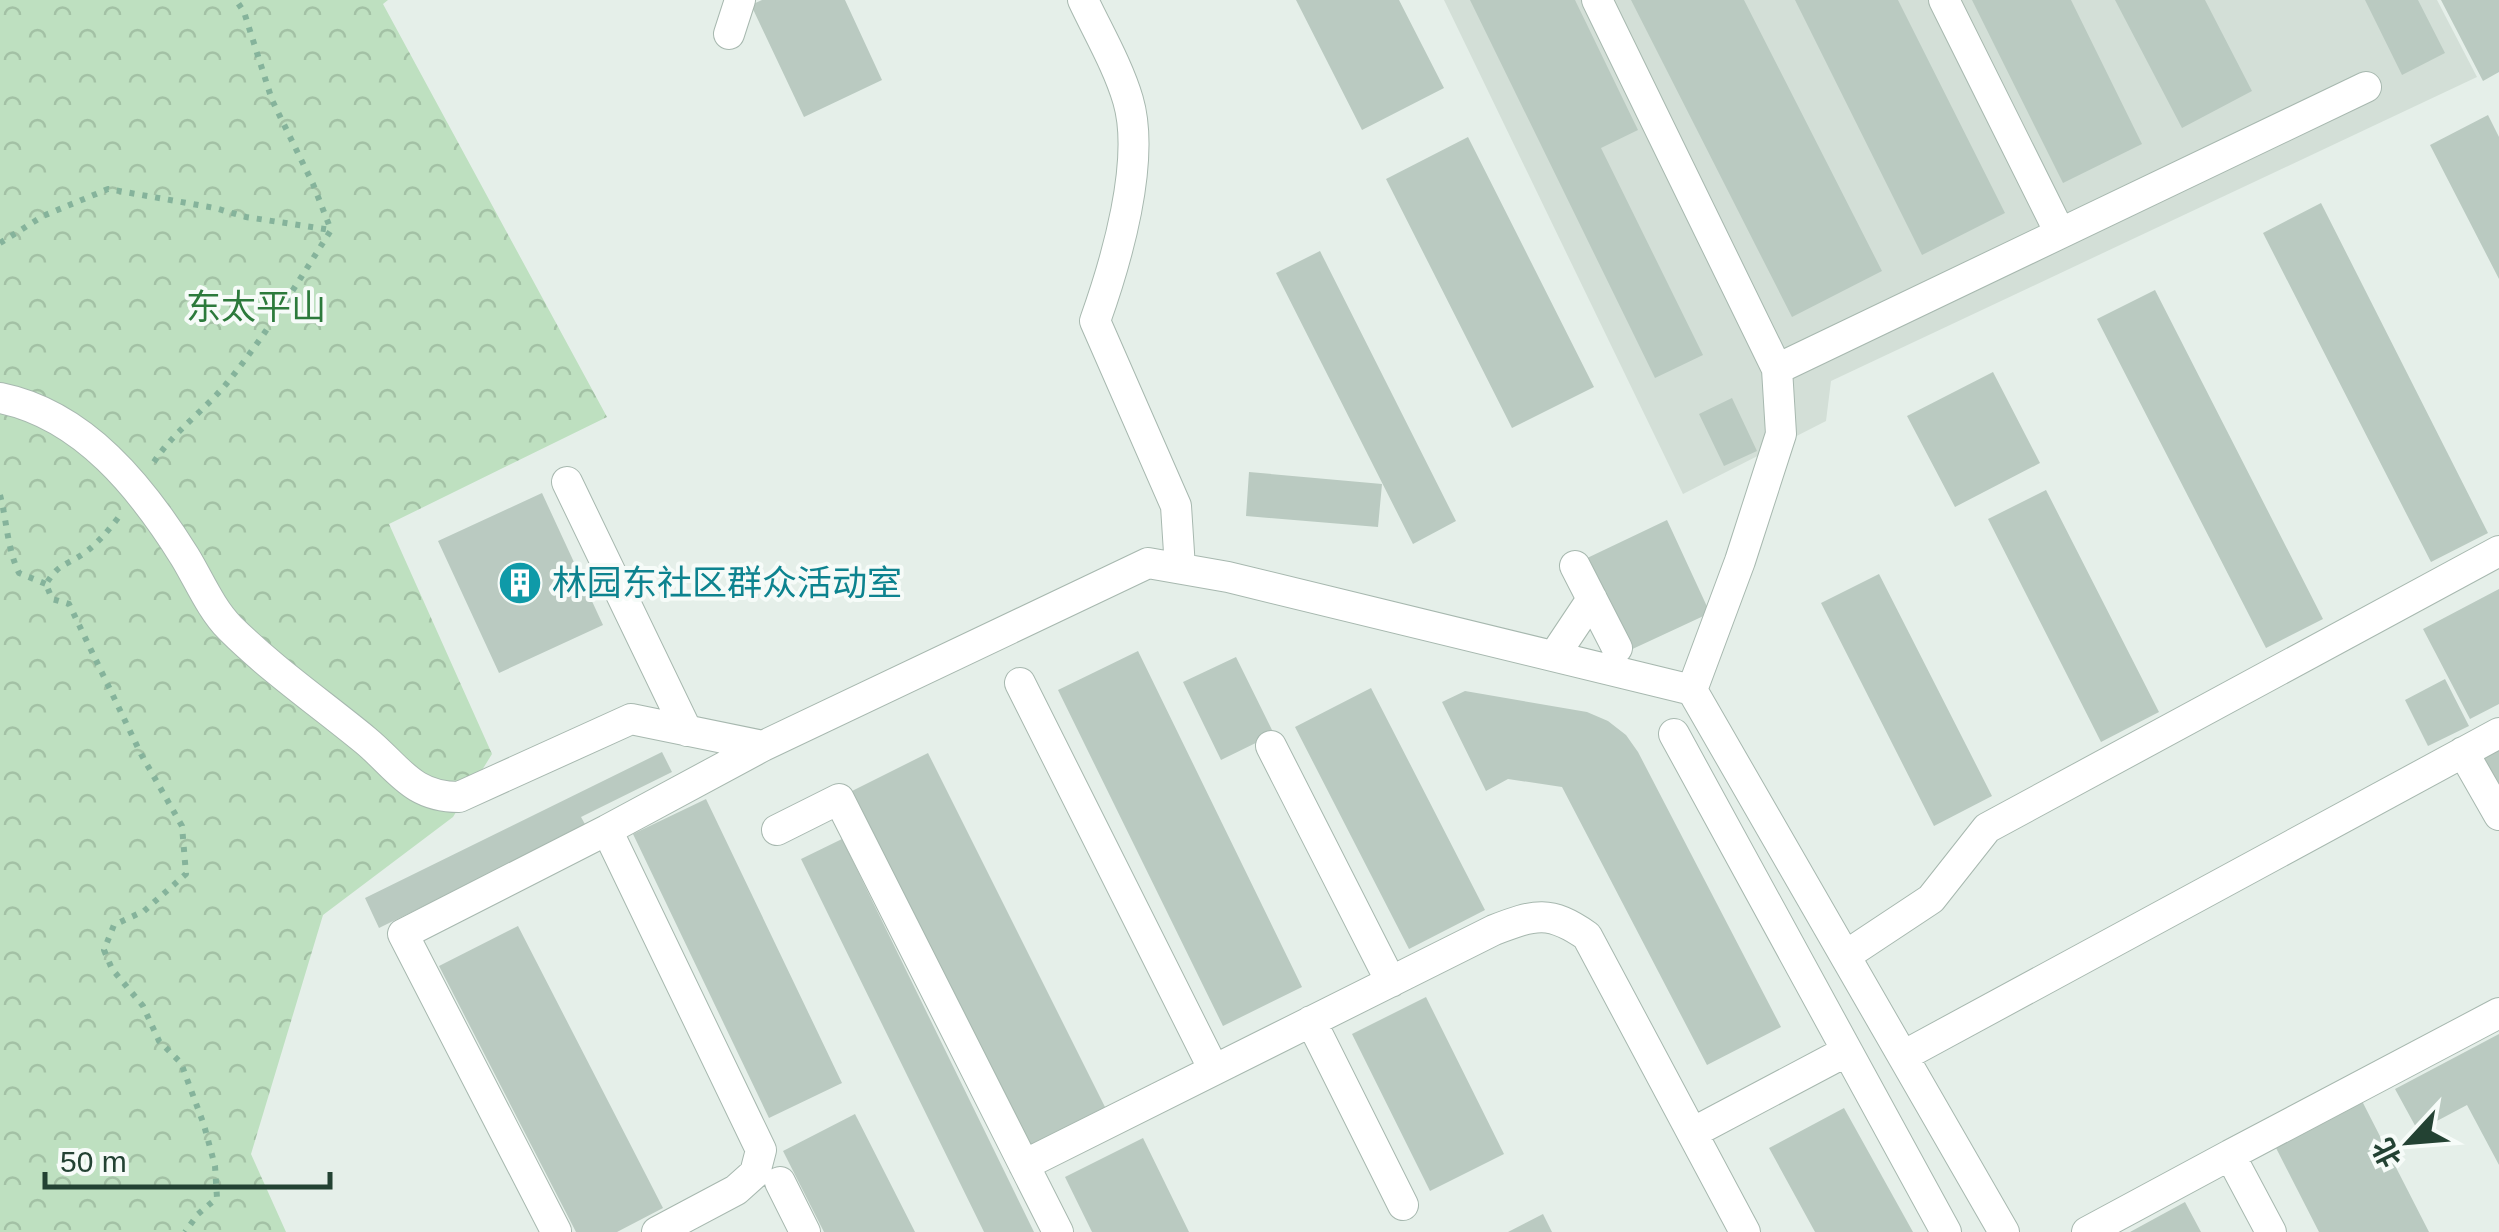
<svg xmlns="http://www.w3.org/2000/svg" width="2499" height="1232" font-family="Arial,'Noto Sans SC',sans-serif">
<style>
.built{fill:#d3dfd7}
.forest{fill:url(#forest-crowns)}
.building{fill:#bacac1}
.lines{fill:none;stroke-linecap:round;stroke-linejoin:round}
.minor-casing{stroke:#a7b8af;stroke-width:32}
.path{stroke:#85b39b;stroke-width:6;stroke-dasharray:5 8;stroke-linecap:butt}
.minor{stroke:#fff;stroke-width:30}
.labels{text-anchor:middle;stroke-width:8;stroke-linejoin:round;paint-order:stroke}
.park-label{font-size:35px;fill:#2c7a3b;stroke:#f6fbf8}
.culture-label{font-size:35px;fill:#0d838f;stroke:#f6fbf8;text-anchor:start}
</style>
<defs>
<pattern id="forest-crowns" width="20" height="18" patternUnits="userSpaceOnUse" patternTransform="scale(2.5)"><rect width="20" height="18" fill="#bee0c0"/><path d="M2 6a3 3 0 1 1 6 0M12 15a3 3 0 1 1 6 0" fill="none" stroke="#a3c1a5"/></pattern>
</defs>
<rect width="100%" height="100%" fill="#e5efe9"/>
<path class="built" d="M1444 0H2437L2477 77 1831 381 1826 421 1683 494Z"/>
<path class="forest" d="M0 0H388L383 4 607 417 389 524 492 754 453 817 323 915 251 1154 286 1232H0Z"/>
<path class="building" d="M762 0H845L882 80 804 117 751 5Z
M1296 0H1399L1444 88 1362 130Z
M1470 0H1575L1638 130 1601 148 1703 355 1655 378Z
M1631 0H1744L1882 271 1792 317Z
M1795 0H1898L2005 213 1922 255Z
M1972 0H2071L2142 144 2063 183Z
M2115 0H2205L2252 91 2182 128Z
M2365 0H2418L2445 53 2402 75Z
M2441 0H2499V72L2483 81Z
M2488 115 2499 137V279L2430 145Z
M1468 137 1594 387 1512 428 1386 179Z
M2321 203 2488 533 2431 562 2263 233Z
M1320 251 1456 521 1413 544 1276 273Z
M2155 290 2323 619 2266 648 2097 319Z
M1993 372 2040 463 1955 507 1907 416Z
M1732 398 1757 451 1724 466 1699 414Z
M1249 472 1382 484 1378 527 1246 516Z
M2046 490 2159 712 2101 742 1988 519Z
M542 493 603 625 499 673 438 541Z
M1667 520 1710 613 1626 652 1583 560Z
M1879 574 1992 796 1934 826 1821 603Z
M2499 589V704L2470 719 2423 629Z
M1138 651 1302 987 1223 1026 1058 690Z
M1236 657 1274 734 1221 760 1183 682Z
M2445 679 2469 726 2428 746 2405 700Z
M1371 688 1485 910 1409 949 1295 727Z
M1465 691 1587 712 1608 721 1626 735 1638 752 1781 1027 1707 1065 1562 787 1508 779 1486 791 1442 702Z
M2499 741V789L2478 753Z
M662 752 672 772 581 817 586 826 379 928 365 898Z
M928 753 1109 1115 1031 1154 850 792Z
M706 799 842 1083 769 1118 633 834Z
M842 839 1034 1232H984L801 859Z
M518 926 663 1208 617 1232H576L439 966Z
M1426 997 1504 1154 1430 1191 1352 1034Z
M2499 1034V1165L2467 1105 2418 1131 2395 1089Z
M2362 1101 2429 1232H2319L2275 1146Z
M1844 1108 1913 1232H1815L1769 1148Z
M855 1114 915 1232H824L783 1151Z
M1143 1138 1189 1232H1092L1065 1177Z
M2185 1202 2201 1232H2130Z
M1543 1214 1552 1232H1508Z"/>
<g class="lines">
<g class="minor-casing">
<path id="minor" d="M1083 0C1098 32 1118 66 1128 100 1146 161 1116 262 1095 321L1176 506 1180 568
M1597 0 1777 369
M1944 0 2060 233
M729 34 740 0
M0 398C84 415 142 488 185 557 199 580 211 609 230 628 271 669 320 703 365 740 398 767 411 797 459 797L631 719 763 746 1148 563 1228 577 1692 690 1740 561 1781 434 1777 369 2366 87
M567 482 687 731
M1575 566 1617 648
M1554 656 1592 599
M1020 683 1214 1070
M1692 690 2004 1232
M1674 734 1946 1232
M1271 746 1391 982
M2463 752 2499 815
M607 830 761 1150 755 1173 736 1190 657 1232
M777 830 839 799 1058 1232
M1845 956 1931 899 1987 828 2499 551
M1311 1021 1403 1205
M1903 1056 2499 733
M1694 1132 1847 1051
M1024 1165 1494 930C1535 914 1550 910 1587 936L1745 1232
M780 1182 805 1232
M556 1231 403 934 607 830 763 746
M2087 1232 2230 1155
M2271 1232 2230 1155 2499 1013"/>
</g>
<path class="path" d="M0 243 43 216 108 189 215 208 246 217 331 230
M154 462C174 431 204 411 227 383 266 335 298 282 331 230L313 184 272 100 244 12 236 0
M0 495C7 521 7 548 19 573L46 584
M118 518C107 532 97 544 83 554 65 566 59 563 46 584L52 599 69 604 141 754 182 826 186 874 144 911 114 925 104 950 112 969 143 1006 159 1041 181 1063 204 1125 215 1166 217 1198 198 1214 185 1232"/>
<use href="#minor" class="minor"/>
</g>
<defs>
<g id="building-disc" transform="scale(2.25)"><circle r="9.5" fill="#0f9aa8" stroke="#f6fbf8"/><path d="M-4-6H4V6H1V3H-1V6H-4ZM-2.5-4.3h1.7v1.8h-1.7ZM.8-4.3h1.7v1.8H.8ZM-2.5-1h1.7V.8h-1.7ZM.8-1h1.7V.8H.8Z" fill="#fff"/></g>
</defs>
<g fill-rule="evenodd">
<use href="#building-disc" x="520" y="583"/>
</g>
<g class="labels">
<g class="park-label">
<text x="256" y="319">东太平山</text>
</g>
<g class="culture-label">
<text x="552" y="595">林园东社区群众活动室</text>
</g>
</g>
<g transform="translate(2409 1142) rotate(244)" stroke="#f6fbf8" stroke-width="8" paint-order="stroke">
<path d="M0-8L18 38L0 25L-18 38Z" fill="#234233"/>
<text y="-15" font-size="28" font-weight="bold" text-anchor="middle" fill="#234233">北</text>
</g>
<path d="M45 1172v15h285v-15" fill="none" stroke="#234233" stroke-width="5"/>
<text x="60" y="1172" font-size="30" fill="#234233" stroke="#f6fbf8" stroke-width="8" paint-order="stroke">50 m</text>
</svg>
